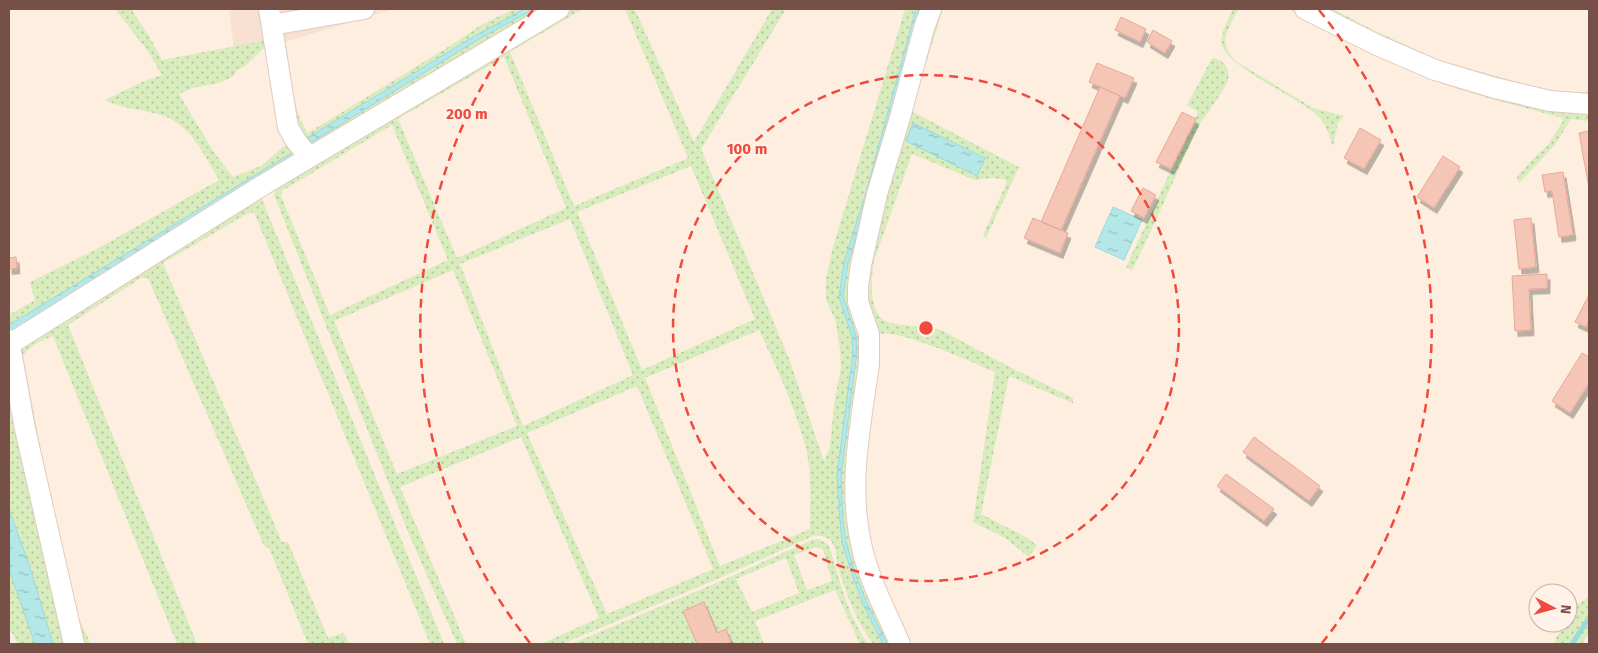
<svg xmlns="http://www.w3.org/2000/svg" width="1598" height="653" font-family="'Fira Sans',sans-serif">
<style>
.residential{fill:#f8e1d1}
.grass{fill:url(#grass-dots);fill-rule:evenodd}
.water{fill:url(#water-ripples);stroke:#99dadb}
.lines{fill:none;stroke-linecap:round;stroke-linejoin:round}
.stream{stroke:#99dadb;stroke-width:5}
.building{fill:#f5c6b6;stroke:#e8a896;filter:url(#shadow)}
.minor-casing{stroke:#e4cabf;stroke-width:22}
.minor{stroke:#fff;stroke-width:20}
.ring{fill:none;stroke:#f0493d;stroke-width:2.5;stroke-dasharray:9 6}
.centre{fill:#f0493d;stroke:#fff2e8;stroke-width:2.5}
.ring-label{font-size:15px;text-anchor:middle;font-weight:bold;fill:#f0493d;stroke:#fff2e8;stroke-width:5;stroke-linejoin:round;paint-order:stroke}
</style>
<defs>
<pattern id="grass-dots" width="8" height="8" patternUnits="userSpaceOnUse" patternTransform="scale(1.25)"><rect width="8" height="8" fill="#d8ecbe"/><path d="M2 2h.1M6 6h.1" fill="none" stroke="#b4c29c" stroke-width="1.8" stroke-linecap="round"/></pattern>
<pattern id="water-ripples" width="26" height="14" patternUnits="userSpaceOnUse" patternTransform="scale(1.25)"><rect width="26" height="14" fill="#b4e8e8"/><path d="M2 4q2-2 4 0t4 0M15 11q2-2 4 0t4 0" fill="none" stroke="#97bebe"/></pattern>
<filter id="shadow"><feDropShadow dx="3" dy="5.5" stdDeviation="0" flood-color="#0004"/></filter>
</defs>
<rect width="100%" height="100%" fill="#feeee0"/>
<path class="residential" d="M229 9H394L235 57Z"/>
<path class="grass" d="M115 9H131L149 36 162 60 263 41 257 9H263L269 43 245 66 237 70 234 76 219 83 193 88 179 94 213 151 233 177 261 166 290 141 293 152 9 325V315L35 300 30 282 95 250 219 180C204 155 191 124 161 115 141 109 126 110 105 100L142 82 162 75 147 50Z
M514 9H524L473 37 307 138 300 131 295 120 279 37 284 29 293 28 285 38 291 76 290 79C294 98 297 117 308 133L453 44 481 25Z
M534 9H548L315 144 312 142 479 39Z
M568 9H583L510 52 574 206 688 158 625 9H635L694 142 772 9H786L701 149 790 361 824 461 830 447 834 405 841 367 840 350 836 322 826 300V279L833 247 905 9H916L865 196 844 262 840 296 852 337 853 352 838 499 840 521 842 542 853 577 863 604 883 644H873C857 622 845 593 838 566 836 559 837 550 833 544 829 536 820 535 813 536L715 580 562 644H541L599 618 521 437 400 487 466 644H457L408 532 274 195 276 188ZM504 57 566 208 457 258 398 119ZM392 125 448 260 330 315 281 196 282 191ZM691 166 755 319 642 370 577 212ZM570 219 633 375 523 426 460 264ZM453 270 517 426 397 474 334 321ZM759 330C777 369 795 407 806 448 812 474 810 503 810 529L720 566 645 378ZM637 386 713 569 607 614 527 433Z
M919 9H926L871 203 862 334 849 479 894 644H887L867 603 856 576 846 542 843 521 841 475 855 371 851 321 843 296 848 263 869 197Z
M937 9H943L911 111 1019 167 986 238 983 235 1007 182 1004 179 992 178 975 180 912 154 874 261C871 279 867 317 891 323 908 327 925 325 941 330L1008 366 1073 398V403L1009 376 981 514 1024 536 1037 545 1029 557 1005 538 973 522 995 372C971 362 900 329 879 334L873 329 864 283 896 150ZM913 123 985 158 977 176 906 141Z
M1233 9H1239C1228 29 1216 43 1237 62L1313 108 1344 116 1338 123 1333 146C1329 136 1326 123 1317 115 1300 99 1225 65 1222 45 1220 33 1228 19 1233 9Z
M1288 9H1295L1356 40 1589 113V121L1571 119 1555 145 1519 183 1517 177 1533 159 1548 145 1563 121 1562 118C1519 106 1475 96 1433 80 1384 60 1336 33 1288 9Z
M1314 9H1333L1371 29 1441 61 1532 86 1559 91 1582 93 1589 90V95L1557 96 1445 67Z
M1212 58C1222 58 1231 69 1228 79 1224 93 1205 114 1198 128 1175 175 1156 223 1132 270L1126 267 1198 112 1187 105Z
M261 197 444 644H430L254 212 247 214 163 263 282 542H288L328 638 344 633 349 644H308L269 548 264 546 148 278H141L68 325 197 644H177L53 336C41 341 30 345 23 356L40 446 78 617 91 644H78L18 352 23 344Z
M9 373 71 644H53L30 567 9 510Z
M814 539H819L829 545C839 579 848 615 868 644H860L835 590 755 621 764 644H571L716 583ZM817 547 823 550 832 581 807 590 794 555ZM786 558 799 593 752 612 736 579Z
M9 569 35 644H18L9 628Z
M1589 597V616L1581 626 1571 644H1555L1556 638 1566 623H1568C1568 610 1579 603 1589 597Z
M1589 620V633L1582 644H1573Z"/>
<path class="water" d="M524 9H534L479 39 312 142 307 138 473 37Z
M916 9H919L869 197 848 263 843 296 856 336 857 352 841 475 843 521 846 542 856 576 867 603 887 644H883L863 604 853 577 842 542 840 521 837 475 853 352 852 337 839 297 844 262 865 196Z
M913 123 985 158 977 176 906 141Z
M293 152 294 156 11 336 9 325Z
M1113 207 1142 220 1124 260 1095 247Z
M9 510 30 567 53 644H35L9 569Z"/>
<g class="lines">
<path class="stream" d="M1572 644 1589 618"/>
</g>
<path class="building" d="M1121 17 1146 29 1140 42 1115 30Z
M1153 30 1172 41 1165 53 1147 42Z
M1097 63 1134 78 1125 98 1089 82Z
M1100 87 1120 96 1061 230 1041 222Z
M1182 112 1196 119 1171 169 1156 162Z
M1360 128 1381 140 1364 169 1344 158Z
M1589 131V188L1579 133Z
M1443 156 1460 167 1434 208 1417 197Z
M1563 172 1573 235 1559 237 1552 191 1545 192 1542 175Z
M1143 188 1156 195 1144 218 1131 211Z
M1033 218 1068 233 1060 253 1024 238Z
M1531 218 1536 267 1519 269 1514 220Z
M16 257 17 268 9 269V258Z
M1547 274V288L1529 289 1531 330 1515 331 1512 276Z
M1589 295V321L1586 327 1575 322Z
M1582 353 1589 357V383L1570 413 1552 401Z
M1254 437 1320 486 1309 501 1243 452Z
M1226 474 1274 509 1264 521 1217 486Z
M704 602 717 633 726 629 731 642 726 644H697L683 611Z"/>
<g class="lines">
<g class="minor-casing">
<path id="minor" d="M269 9 288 127 296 141 309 157
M1305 9 1377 45 1435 70 1495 88 1550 101 1589 104
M272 25 364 9
M9 340 25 429 74 644
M10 344 263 185 559 9
M900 644C888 615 872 587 864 556 846 490 860 430 869 364V334L858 302V286L861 265 877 194 901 114 924 28 931 9"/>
</g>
<use href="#minor" class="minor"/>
</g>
<g class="ring">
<circle cx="926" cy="328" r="253"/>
<path d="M530 643A506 506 0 0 1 533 10M1319 10A506 506 0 0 1 1322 643"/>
</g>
<circle cx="926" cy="328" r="8" class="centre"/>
<g class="ring-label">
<text x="467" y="119">200 m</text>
<text x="747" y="154">100 m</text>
</g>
<rect width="1598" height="653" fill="none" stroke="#765046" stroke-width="20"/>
<g transform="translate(1553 608) rotate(96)"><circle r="24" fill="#fff2e8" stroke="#c8b1a7"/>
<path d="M0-4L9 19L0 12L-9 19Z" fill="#f0493d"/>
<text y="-8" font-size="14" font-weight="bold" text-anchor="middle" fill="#765046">N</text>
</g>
</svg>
